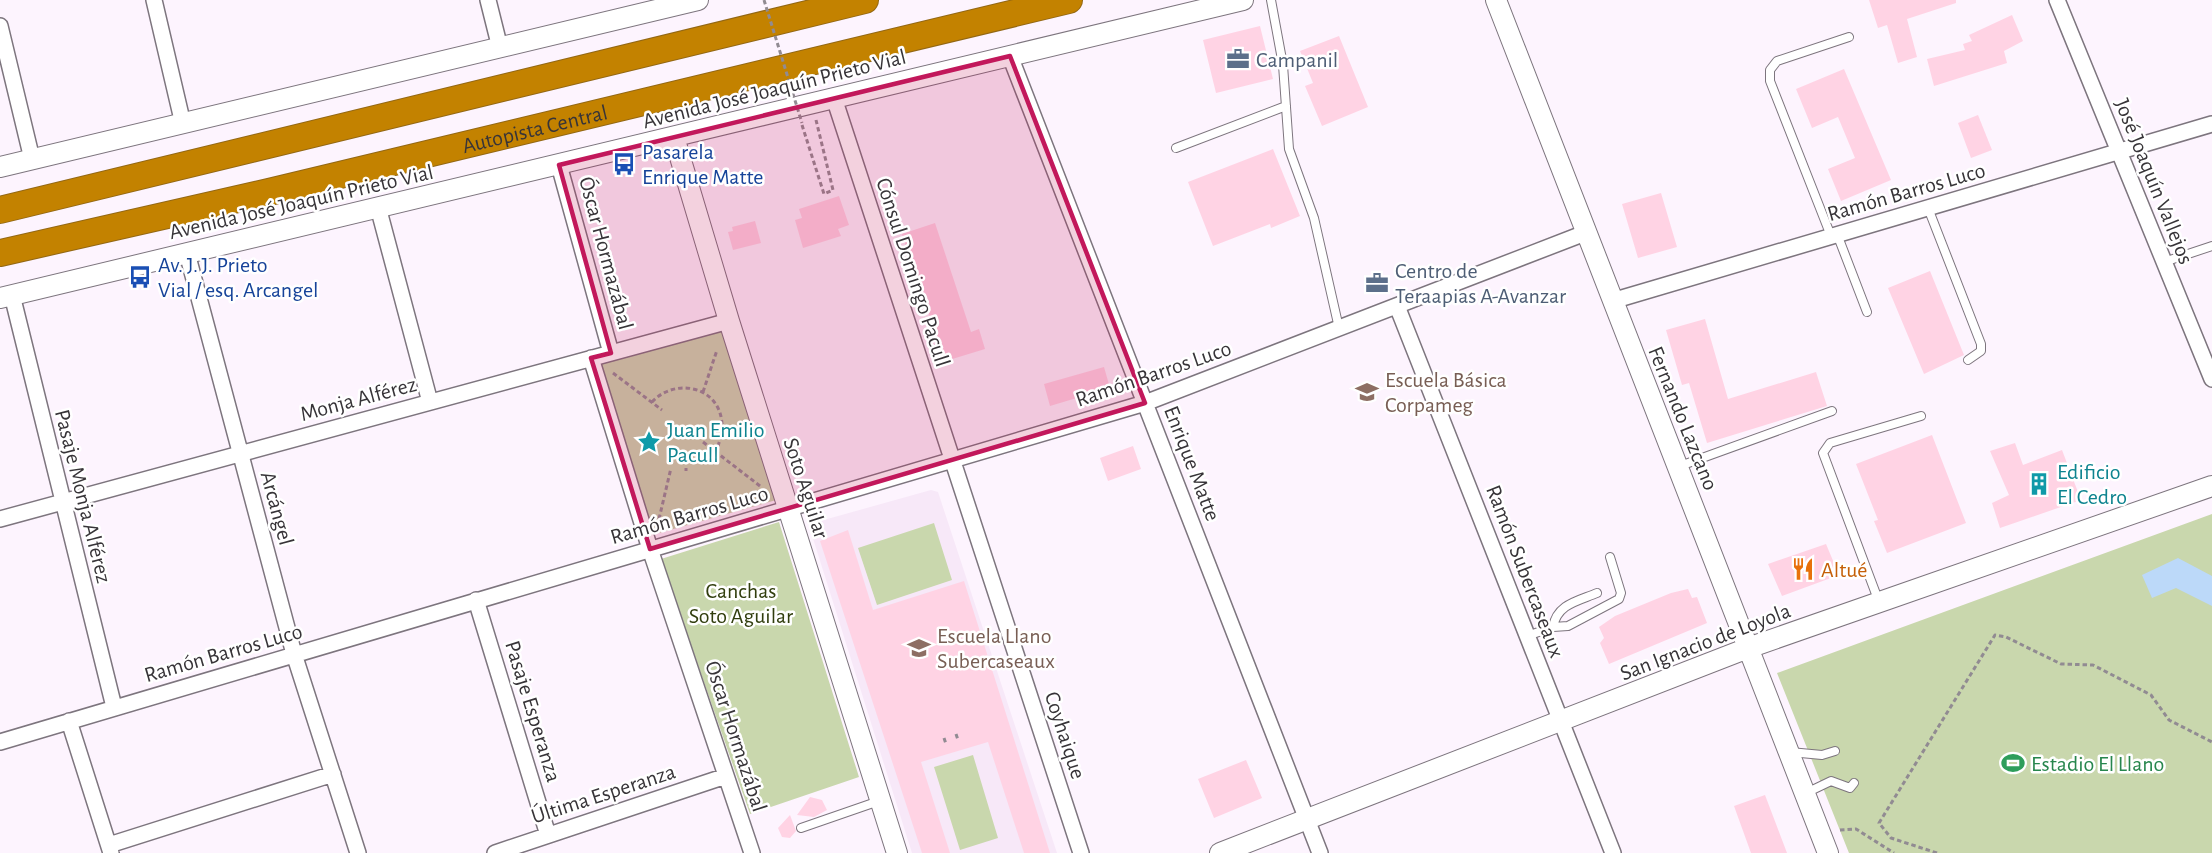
<svg xmlns="http://www.w3.org/2000/svg" width="2212" height="853" font-family="'Alegreya Sans',sans-serif">
<style>
.built{fill:#f7e8f8}
.green{fill:#c9d7ad}
.water{fill:#bcd9f9}
.building{fill:#ffd3e4}
.lines{fill:none;stroke-linecap:round;stroke-linejoin:round}
.lane-casing{stroke:#7d757e;stroke-width:10}
.street-casing{stroke:#7d757e;stroke-width:18}
.secondary-casing{stroke:#7d757e;stroke-width:22}
.highway-casing{stroke:#926714;stroke-width:28}
.path{stroke:#918b92;stroke-width:3;stroke-dasharray:4.5 3;stroke-linecap:butt}
.lane{stroke:#fff;stroke-width:8}
.street{stroke:#fff;stroke-width:15}
.secondary{stroke:#fff;stroke-width:20}
.highway{stroke:#c38200;stroke-width:26}
.path-bridge{stroke:#918b92;stroke-width:3;stroke-dasharray:4.5 3;stroke-linecap:butt}
.marked{fill:#c2185b;fill-opacity:0.2;stroke:#c2185b;stroke-width:4.5;stroke-linejoin:round}
.labels{text-anchor:middle;stroke-width:5;stroke-linejoin:round;paint-order:stroke}
.service-label{font-size:22px;fill:#4e5e75;stroke:#fff;text-anchor:start}
.street-label{font-size:22px;fill:#373438;stroke:#fff}
.transit-label{font-size:22px;fill:#164399;stroke:#fff;text-anchor:start}
.education-label{font-size:22px;fill:#785e54;stroke:#fff;text-anchor:start}
.culture-label{font-size:22px;fill:#0d838f;stroke:#fff;text-anchor:start}
.food-label{font-size:22px;fill:#c56008;stroke:#fff;text-anchor:start}
.park-label{font-size:22px;fill:#313e0e;stroke:#fff}
.leisure-label{font-size:22px;fill:#27864d;stroke:#fff;text-anchor:start}
</style>
<rect width="100%" height="100%" fill="#fdf4fe"/>
<path class="built" d="M931 490 938 492 1057 853H912L810 529 813 523Z"/>
<path class="green" d="M726 325 780 499 645 537 597 360Z
M2212 514V853H1849L1777 673Z
M779 522 859 777 750 814 661 559Z
M934 523 952 580 877 605 858 548Z
M973 755 998 838 960 850 934 767Z"/>
<path class="water" d="M2178 558 2212 576V606L2176 588 2152 598 2142 575Z"/>
<path class="building" d="M1869 0H1956V3L1907 19 1917 57 1898 63 1887 25 1878 28Z
M2012 15 2023 41 2004 51 2007 63 1934 86 1927 59 1965 50 1963 44 1972 41 1969 35Z
M1260 26 1273 79 1216 93 1203 40Z
M1339 36 1368 107 1322 126 1305 86 1313 83 1300 51Z
M1844 69 1891 180 1841 201 1828 169 1855 158 1838 117 1812 128 1796 89Z
M1978 115 1992 150 1971 158 1958 123Z
M1273 149 1300 216 1271 228 1270 224 1213 246 1188 182Z
M1661 193 1677 247 1638 258 1622 204Z
M839 196 849 225 838 229 841 236 803 248 795 220 802 218 799 209Z
M755 221 761 243 733 250 728 232 733 231 732 227Z
M935 223 971 332 979 329 985 349 949 360 948 355 940 357 929 314 902 234Z
M1930 271 1964 355 1924 374 1888 288Z
M1705 319 1728 399 1816 372 1827 406 1707 443 1689 383 1682 385 1666 330Z
M1104 367 1110 388 1050 406 1044 384Z
M1932 435 1966 523 1887 553 1874 521 1878 520 1856 464Z
M2015 443 2023 465 2062 450 2081 500 2000 528 1992 503 2009 495 1990 451Z
M1133 446 1141 469 1108 481 1100 458Z
M848 530 873 610 964 581 1050 853H1024L988 742 921 762 950 853H922L820 541Z
M1826 544 1839 575 1782 596 1768 564Z
M1688 589 1692 598 1697 597 1707 623 1609 664 1600 643 1604 638 1599 627 1615 616 1671 593Z
M1246 760 1262 798 1214 818 1198 779Z
M1765 795 1787 853H1751L1734 806Z
M810 797 822 800 827 810 814 817 797 815Z
M790 815 796 831 790 838 782 837 778 828Z"/>
<g class="lines">
<g class="lane-casing">
<path id="lane" d="M1271 0 1283 65 1289 149 1314 218 1339 328
M1176 148 1286 106
M1928 208 1981 344V351L1968 360
M1837 234 1867 312
M1831 236 1770 81V70L1777 61 1849 37
M2164 262 2212 246
M1680 466 1832 411
M1879 602 1823 453 1830 443 1921 416
M1553 627 1568 626 1619 599 1621 593 1610 557
M1527 636 1553 627C1557 604 1578 601 1597 593
M1790 752 1822 755 1835 751
M1806 793 1831 781 1850 788 1854 783
M801 828 879 801"/>
</g>
<g class="street-casing">
<path id="street" d="M154 0 183 124
M488 0 500 48
M2057 0 2212 379
M0 26 32 159
M1010 56 1320 853
M834 98 1081 853
M559 165 611 353
M378 207 430 402
M187 253 294 654 358 853
M12 295 114 707
M1612 301 2212 124
M1397 306 1613 853
M591 358 650 549 752 853
M0 519 729 321
M476 600 548 835
M69 721 111 853
M0 742 1145 403 1585 233
M109 845 333 774
M495 853 726 776"/>
</g>
<g class="secondary-casing">
<path id="secondary" d="M1496 0 1828 853
M674 137 729 321 897 853
M0 167 698 0
M0 298 1243 0
M1220 853 1748 648 2212 486"/>
</g>
<g class="highway-casing">
<g id="highway">
<path d="M0 210 865 0"/>
<path id="s1" d="M0 253 269 192 1069 0"/>
</g>
</g>
<path class="path" d="M802 125 824 194 833 190 816 120
M613 373 662 410
M703 392 717 350
M652 402C675 377 720 386 722 424 723 434 719 442 716 452
M703 442 760 486
M686 471V468
M659 519 671 468
M956 734 958 740
M944 738 946 744
M1840 830 1856 829 1894 853
M1937 853 1891 838 1879 823 1995 635 2006 637 2061 664 2093 665 2151 695 2169 720 2212 742"/>
<use href="#lane" class="lane"/>
<use href="#street" class="street"/>
<use href="#secondary" class="secondary"/>
<use href="#highway" class="highway"/>
<path class="path-bridge" d="M764 0 802 123"/>
</g>
<path class="marked" d="M1010 56 1145 403 650 549 591 358 611 353 559 165Z"/>
<defs>
<g id="office-bare" transform="scale(1.8)"><path d="M-6-3h4V-5.5h4V-3h4V5H-6ZM-1-4.5V-3h2v-1.5ZM-6 0V1H6V0Z" fill="#5c6f8a" stroke="#fff" stroke-width="2.5" paint-order="stroke"/></g>
<g id="bus-bare" transform="scale(1.8)"><path d="M-5-6H5V4H4V6H2V4H-2V6H-4V4H-5ZM-3.5-4V0h7V-4ZM-3.5 1.2v1.5H-2V1.2ZM2 1.2v1.5H3.5V1.2Z" fill="#1a4fb4" stroke="#fff" stroke-width="2.5" paint-order="stroke"/></g>
<g id="school-bare" transform="scale(1.8)"><path d="M0-5L7-2L0 1L-7-2ZM-4 1L0 2.5L4 1V4Q0 6-4 4Z" fill="#8d6e63" stroke="#fff" stroke-width="2.5" paint-order="stroke"/></g>
<g id="sight-bare" transform="scale(1.8)"><path d="M0-6L1.8-2.2L6-1.7L2.9 1.2L3.7 5.4L0 3.3L-3.7 5.4L-2.9 1.2L-6-1.7L-1.8-2.2Z" fill="#0f9aa8" stroke="#fff" stroke-width="2.5" paint-order="stroke"/></g>
<g id="building-bare" transform="scale(1.8)"><path d="M-4-6H4V6H1V3H-1V6H-4ZM-2.5-4.3h1.7v1.8h-1.7ZM.8-4.3h1.7v1.8H.8ZM-2.5-1h1.7V.8h-1.7ZM.8-1h1.7V.8H.8Z" fill="#0f9aa8" stroke="#fff" stroke-width="2.5" paint-order="stroke"/></g>
<g id="restaurant-bare" transform="scale(1.8)"><path d="M-5-6h1v4h1v-4h1v4h1v-4h1v5L-1.5 .5V6h-2V.5L-5-1ZM5-6V6H3V1.5H1.5Q1.5-4 5-6Z" fill="#e8710a" stroke="#fff" stroke-width="2.5" paint-order="stroke"/></g>
<g id="stadium-bare" transform="scale(1.8)"><path d="M0-5a6.5 5 0 1 0 0 10a6.5 5 0 1 0 0-10ZM-3.5-1.8h7v3.6h-7Z" fill="#2e9e5b" stroke="#fff" stroke-width="2.5" paint-order="stroke"/></g>
</defs>
<g fill-rule="evenodd">
<use href="#office-bare" x="1238" y="59"/>
<use href="#bus-bare" x="624" y="164"/>
<use href="#bus-bare" x="140" y="277"/>
<use href="#office-bare" x="1377" y="283"/>
<use href="#school-bare" x="1367" y="392"/>
<use href="#sight-bare" x="649" y="442"/>
<use href="#building-bare" x="2039" y="484"/>
<use href="#restaurant-bare" x="1803" y="569"/>
<use href="#school-bare" x="919" y="648"/>
<use href="#stadium-bare" x="2013" y="763"/>
</g>
<g class="labels">
<g class="service-label">
<text x="1256" y="67">Campanil</text>
<text x="1395" y="278">Centro de<tspan x="1395" dy="25">Teraapias A-Avanzar</tspan></text>
</g>
<g class="street-label">
<text transform="translate(774 88) rotate(-14)" y="8">Avenida José Joaquín Prieto Vial</text>
<text dy="8" stroke="none"><textPath href="#s1" startOffset="549">Autopista Central</textPath></text>
<text transform="translate(2155 181) rotate(68)" y="8">José Joaquín Vallejos</text>
<text transform="translate(1906 191) rotate(-16)" y="8">Ramón Barros Luco</text>
<text transform="translate(301 201) rotate(-13)" y="8">Avenida José Joaquín Prieto Vial</text>
<text transform="translate(607 253) rotate(75)" y="8">Óscar Hormazábal</text>
<text transform="translate(914 272) rotate(72)" y="8">Cónsul Domingo Pacull</text>
<text transform="translate(1153 373) rotate(-19)" y="8">Ramón Barros Luco</text>
<text transform="translate(358 398) rotate(-15)" y="8">Monja Alférez</text>
<text transform="translate(1684 418) rotate(68)" y="8">Fernando Lazcano</text>
<text transform="translate(1193 463) rotate(69)" y="8">Enrique Matte</text>
<text transform="translate(807 488) rotate(72)" y="8">Soto Aguilar</text>
<text transform="translate(84 496) rotate(76)" y="8">Pasaje Monja Alférez</text>
<text transform="translate(278 508) rotate(75)" y="8">Arcángel</text>
<text transform="translate(689 514) rotate(-16)" y="8">Ramón Barros Luco</text>
<text transform="translate(1526 571) rotate(69)" y="8">Ramón Subercaseaux</text>
<text transform="translate(1705 641) rotate(-21)" y="8">San Ignacio de Loyola</text>
<text transform="translate(223 652) rotate(-16)" y="8">Ramón Barros Luco</text>
<text transform="translate(534 711) rotate(73)" y="8">Pasaje Esperanza</text>
<text transform="translate(1066 735) rotate(72)" y="8">Coyhaique</text>
<text transform="translate(737 736) rotate(72)" y="8">Óscar Hormazábal</text>
<text transform="translate(603 793) rotate(-18)" y="8">Última Esperanza</text>
</g>
<g class="transit-label">
<text x="642" y="159">Pasarela<tspan x="642" dy="25">Enrique Matte</tspan></text>
<text x="158" y="272">Av. J. J. Prieto<tspan x="158" dy="25">Vial / esq. Arcangel</tspan></text>
</g>
<g class="education-label">
<text x="1385" y="387">Escuela Básica<tspan x="1385" dy="25">Corpameg</tspan></text>
<text x="937" y="643">Escuela Llano<tspan x="937" dy="25">Subercaseaux</tspan></text>
</g>
<g class="culture-label">
<text x="667" y="437">Juan Emilio<tspan x="667" dy="25">Pacull</tspan></text>
<text x="2057" y="479">Edificio<tspan x="2057" dy="25">El Cedro</tspan></text>
</g>
<g class="food-label">
<text x="1821" y="577">Altué</text>
</g>
<g class="park-label">
<text x="741" y="598">Canchas<tspan x="741" dy="25">Soto Aguilar</tspan></text>
</g>
<g class="leisure-label">
<text x="2031" y="771">Estadio El Llano</text>
</g>
</g>
</svg>
